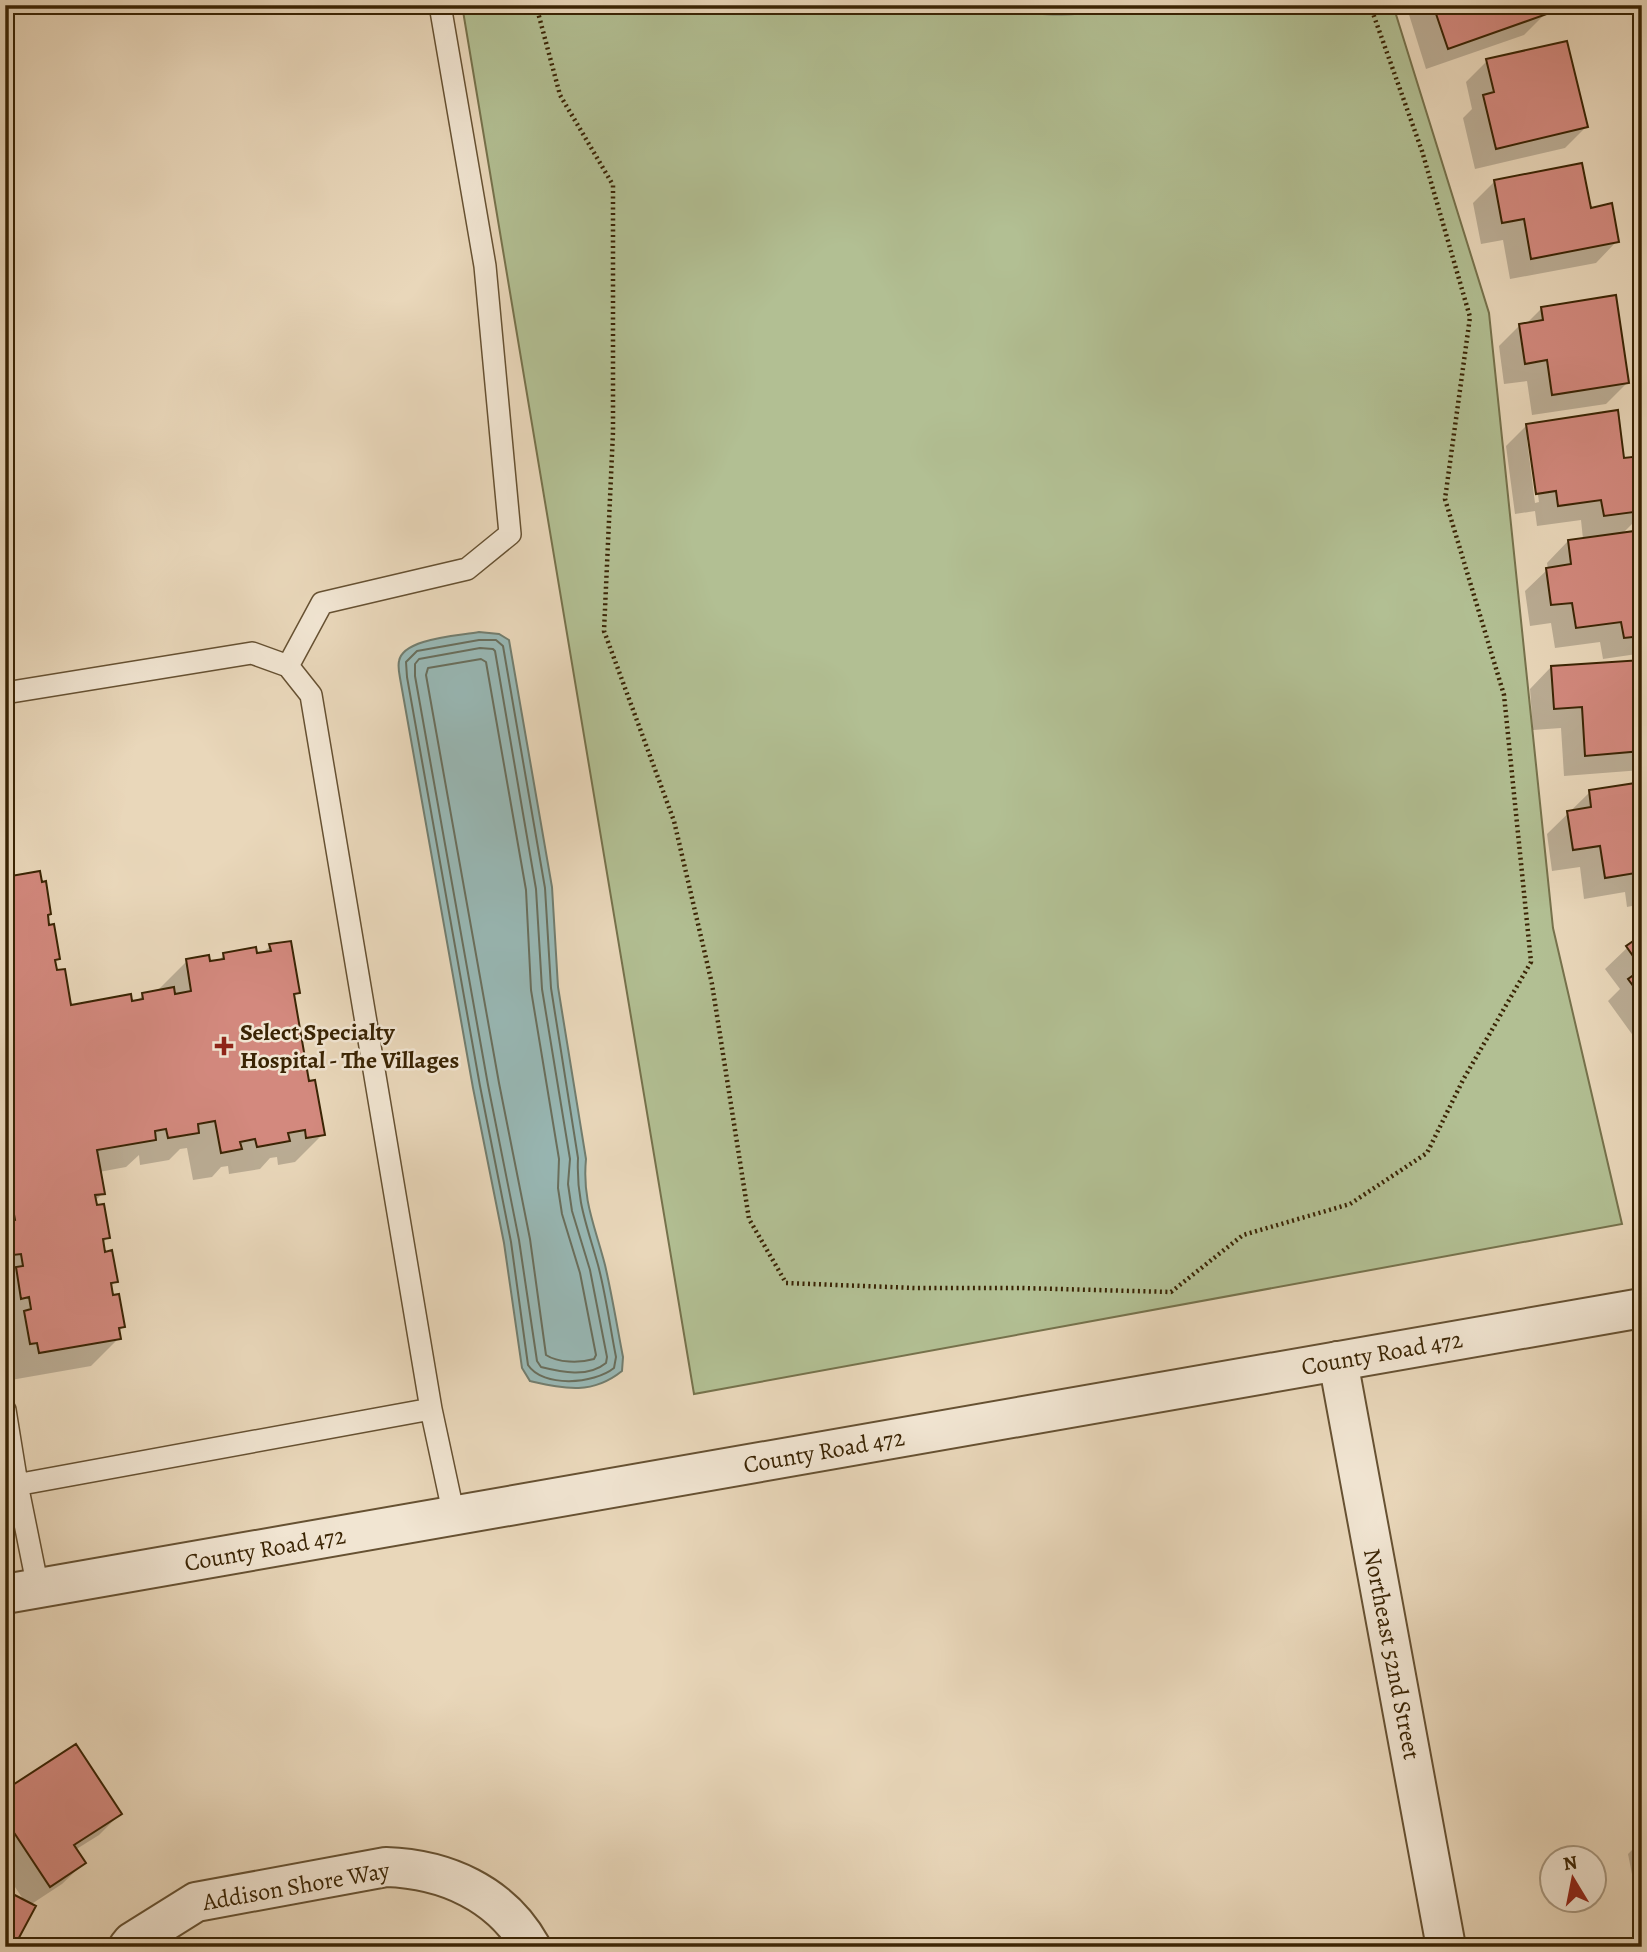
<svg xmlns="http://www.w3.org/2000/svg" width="1647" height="1952" font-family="Alegreya,serif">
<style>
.green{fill:#b2bf93;stroke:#76724c;stroke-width:2}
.water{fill:#98b8b5;stroke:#727d6e;stroke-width:2}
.shadow{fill:#0003;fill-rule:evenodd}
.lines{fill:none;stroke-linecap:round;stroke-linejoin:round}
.shore{stroke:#696e5c;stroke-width:2}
.building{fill:#d3897e;stroke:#3a2404;stroke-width:2}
.service-casing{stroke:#665132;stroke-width:24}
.minor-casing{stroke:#665132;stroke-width:42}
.tertiary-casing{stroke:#665132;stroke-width:42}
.path{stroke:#3a2404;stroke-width:4.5;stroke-dasharray:2 3.5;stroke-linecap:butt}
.service{stroke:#f1e5d2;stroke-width:21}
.minor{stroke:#f1e5d2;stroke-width:38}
.tertiary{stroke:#f1e5d2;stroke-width:38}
.poi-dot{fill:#8f2418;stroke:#f1e5d2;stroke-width:2.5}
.labels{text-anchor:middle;stroke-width:5;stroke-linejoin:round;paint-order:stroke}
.poi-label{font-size:24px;font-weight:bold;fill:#3a2404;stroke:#f1e5d2;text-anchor:start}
.street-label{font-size:24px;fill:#3a2404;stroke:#f1e5d2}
</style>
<rect width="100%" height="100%" fill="#e9d7ba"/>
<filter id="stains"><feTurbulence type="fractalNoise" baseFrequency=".00286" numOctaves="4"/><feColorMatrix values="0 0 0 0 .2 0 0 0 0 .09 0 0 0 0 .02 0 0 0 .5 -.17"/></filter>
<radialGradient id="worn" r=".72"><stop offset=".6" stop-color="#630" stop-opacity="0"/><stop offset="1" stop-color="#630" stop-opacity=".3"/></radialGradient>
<path class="green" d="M462 5H1393L1489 313 1553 928 1622 1224 694 1394Z"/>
<path class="water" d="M968 5H1113C1087 23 1000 11 968 5Z
M479 632 499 634 509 640 552 887 558 987 586 1159C582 1200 595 1226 605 1265 612 1295 617 1326 623 1357L622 1371C592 1395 566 1389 530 1381L522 1368 504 1243 473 1088 400 678C399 673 398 666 399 661 403 638 459 636 479 632Z"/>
<path class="shadow" d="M1406 5H1542L1545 14 1524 35 1426 69Z
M1487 61 1586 127 1565 148 1475 169 1463 118 1472 109 1466 82Z
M1495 181 1589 210 1617 241 1596 263 1510 279 1503 240 1481 244 1473 203Z
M1542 308 1627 383 1606 404 1532 415 1527 381 1504 384 1499 346 1520 325 1526 324Z
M1527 425 1623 460 1640 458 1642 514 1622 534 1642 532V649L1637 654 1603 659 1600 642 1555 648 1551 623 1530 626 1525 591 1548 569 1547 563 1568 541 1583 539 1581 520 1537 526 1535 511 1515 514 1506 446ZM1527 440H1530L1539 502 1535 503Z
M1642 661V770L1564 776 1561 728 1533 730 1530 689 1551 667Z
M1642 784V904L1627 907 1625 892 1584 899 1580 867 1552 871 1547 834 1590 792Z
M5 879 50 914 46 917 58 959 54 962 70 1007 135 1003 143 995 159 992V989L187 961 208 964 217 962 224 955 262 954 270 946 298 992 293 997 308 1083 323 1134 295 1162 278 1165 277 1157 270 1158 260 1169 229 1174 228 1166 221 1167 212 1177 193 1180 187 1148 180 1149 169 1160 140 1165 139 1155 126 1167 99 1172 103 1193 95 1201 108 1237 102 1244 104 1254 116 1281 110 1287 123 1327 118 1332 119 1338 91 1366 11 1380 9 1370 5 1371Z
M1642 937V1048L1608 1001 1620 989 1605 969 1627 948Z
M5 1792 120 1814 99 1835 75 1850 84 1863 62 1884 30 1905 25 1902 5 1872Z
M1642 1840V1925L1628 1854Z"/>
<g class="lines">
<path class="shore" d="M479 640H496L503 646 545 888 551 988 578 1158C576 1201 587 1225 598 1265 606 1295 610 1327 616 1357L614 1368C594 1384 543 1388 528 1365L511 1242 480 1086 407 677 406 662 417 651Z
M480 648 493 649 495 651 536 889 542 989 570 1159 568 1184 572 1211 590 1270 607 1357 606 1363C588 1378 561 1372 541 1367L537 1361 519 1240 488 1085 415 676V664L419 659Z
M481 659 486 662 526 890 531 990 559 1159 558 1188 562 1214 580 1273 596 1355 594 1359C580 1363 558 1363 546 1355L530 1239 499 1083 426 675 428 668Z"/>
</g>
<path class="building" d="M1433 5H1544L1547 14 1448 49Z
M1567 41 1588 127 1496 149 1483 95 1494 92 1486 59Z
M1582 163 1591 208 1612 203 1619 242 1531 259 1524 219 1502 223 1494 180Z
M1616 295 1629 383 1552 395 1547 360 1525 364 1519 324 1543 320 1541 307Z
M1618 410 1624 458 1641 456 1642 511 1604 516 1601 500 1558 506 1556 491 1536 494 1526 424Z
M1642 530V636L1624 638 1621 622 1576 628 1572 603 1551 605 1546 568 1571 564 1568 540Z
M1642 660V751L1585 756 1582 707 1554 709 1551 666Z
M1642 782V872L1605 878 1600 846 1573 850 1567 811 1591 807 1589 790Z
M40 871 42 882 46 881 51 914 48 915 49 925 54 924 60 959 55 960 57 970 65 969 71 1005 131 994 132 1001 143 999 142 993 174 987 175 994 191 991 186 959 209 955 210 961 224 959 223 953 256 947 257 953 271 951 269 944 291 941 300 993 294 994 309 1081 315 1080 325 1135 306 1138 305 1130 288 1133 290 1141 257 1147 255 1139 240 1142 242 1149 221 1153 215 1121 198 1124 199 1133 168 1138 166 1129 155 1131 156 1140 97 1150 105 1194 95 1195 97 1205 104 1204 110 1238 103 1239 105 1252 112 1250 118 1282 111 1283 113 1295 119 1294 125 1327 119 1328 121 1339 39 1353 37 1343 30 1344 24 1311 31 1309 29 1297 21 1299 16 1267 23 1266 21 1254 13 1255 7 1221 15 1220 13 1209 6 1210 5 1207V877Z
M1642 935V998L1628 979 1642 969 1626 946Z
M76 1744 122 1814 74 1845 86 1863 50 1887 5 1819V1790Z
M5 1890 36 1906 14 1947H5Z"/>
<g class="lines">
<g class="service-casing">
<path id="service" d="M288 666 322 603 467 569 510 534 485 266 440 5
M5 693 252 653 288 666 311 695 431 1409 454 1516
M5 1410 17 1484 38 1588
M5 1487 431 1409"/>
</g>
<g class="minor-casing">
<path id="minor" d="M1338 1361 1446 1947
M128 1947 132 1942 196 1902 386 1867C445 1869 501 1893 531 1947"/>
</g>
<g class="tertiary-casing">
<path id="tertiary" d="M5 1594 1642 1308"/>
</g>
<path class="path" d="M536 5 560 95 613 185V432L604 631 674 821 712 984 749 1219 786 1283 915 1288H1021L1171 1292 1243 1235 1350 1204 1427 1153 1463 1080 1531 962 1504 695 1445 499 1470 317 1422 151 1370 5"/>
<use href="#service" class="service"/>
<use href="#minor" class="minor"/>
<use href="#tertiary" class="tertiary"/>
</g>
<path class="poi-dot" d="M220.5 1035.5h7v7h7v7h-7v7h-7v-7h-7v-7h7z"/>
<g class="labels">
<g class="poi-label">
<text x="240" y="1040">Select Specialty<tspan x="240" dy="28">Hospital - The Villages</tspan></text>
</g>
<g class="street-label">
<text transform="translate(1382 1353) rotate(-10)" y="8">County Road 472</text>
<text transform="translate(824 1451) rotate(-10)" y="8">County Road 472</text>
<text transform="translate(265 1549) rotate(-10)" y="8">County Road 472</text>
<text transform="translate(1392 1654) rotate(79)" y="8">Northeast 52nd Street</text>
<text transform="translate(296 1886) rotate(-10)" y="8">Addison Shore Way</text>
</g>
</g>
<rect width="1647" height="1952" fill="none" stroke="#e9d7ba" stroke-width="28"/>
<rect x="7" y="7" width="1633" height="1938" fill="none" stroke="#3a2404" stroke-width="3.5"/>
<rect x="14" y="14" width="1619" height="1924" fill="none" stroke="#3a2404" stroke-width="2"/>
<g transform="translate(1573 1879) rotate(350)"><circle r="33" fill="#f1e5d2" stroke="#a89880" stroke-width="2"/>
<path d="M0-5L12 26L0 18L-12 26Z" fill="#8f2418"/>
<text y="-10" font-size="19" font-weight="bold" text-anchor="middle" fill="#3a2404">N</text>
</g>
<rect width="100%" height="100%" filter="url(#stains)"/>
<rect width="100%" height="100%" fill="url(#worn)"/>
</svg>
